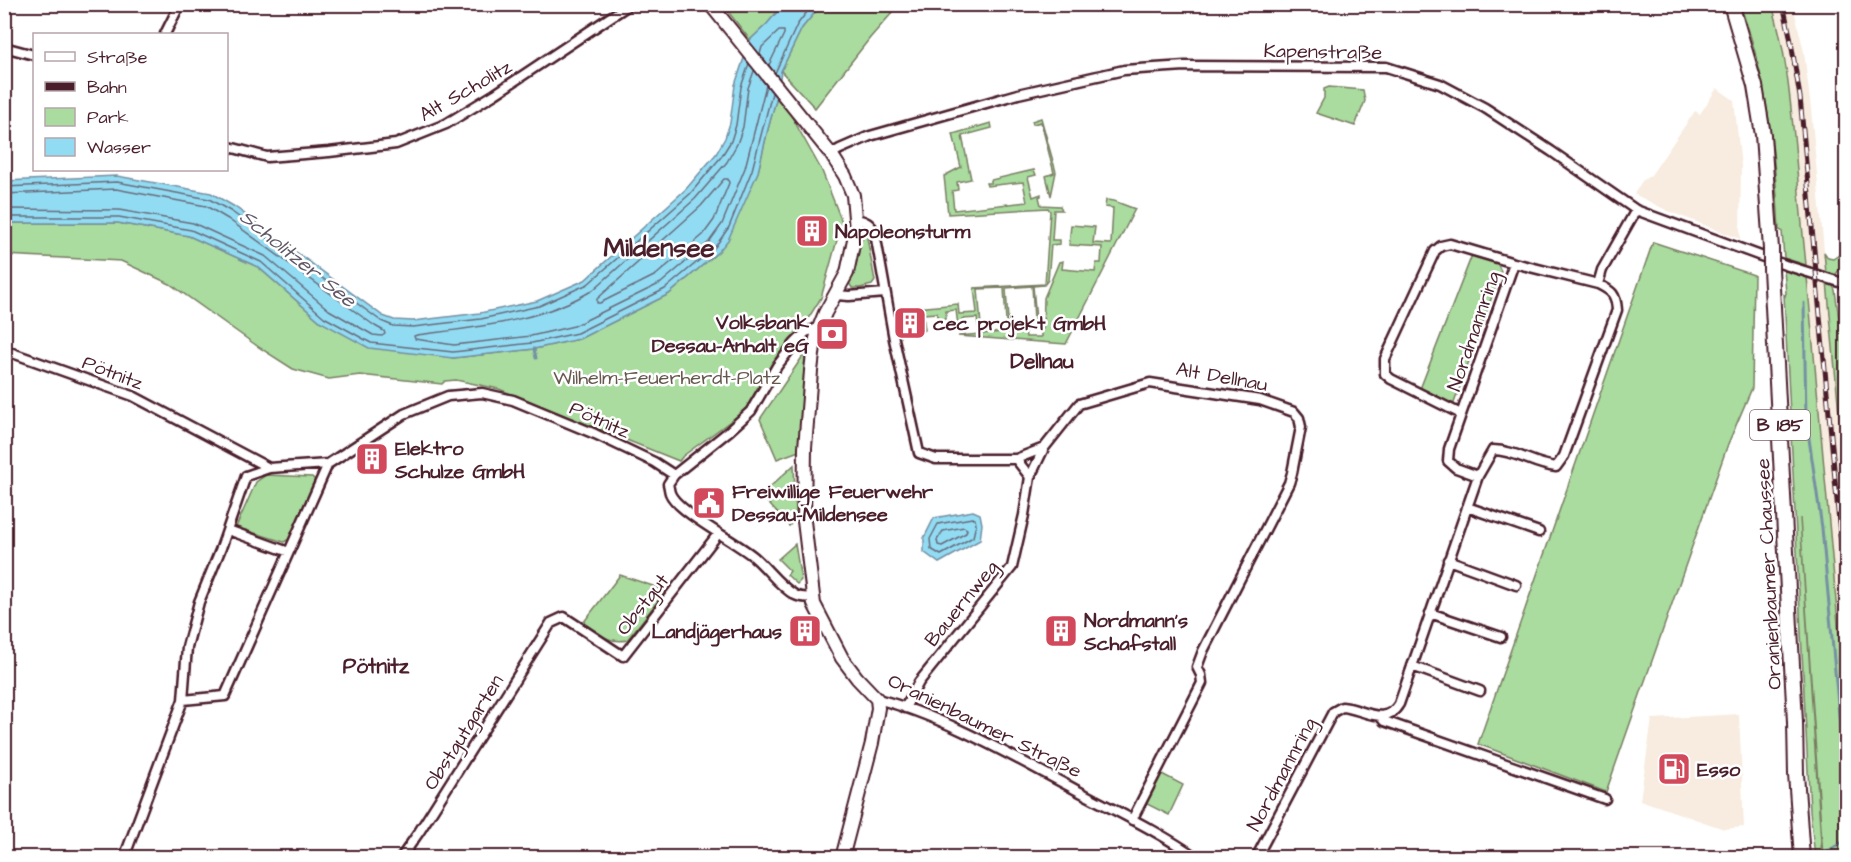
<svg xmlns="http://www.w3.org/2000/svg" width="1851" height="862" font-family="'Architects Daughter',sans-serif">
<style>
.built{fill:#f7ecdf}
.green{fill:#a9dc9e;stroke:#7a7e64;stroke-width:1.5}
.water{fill:#92dcf3;stroke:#7590a3;stroke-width:1.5}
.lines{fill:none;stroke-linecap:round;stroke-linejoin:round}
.shore{stroke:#676b7b;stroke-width:1.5}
.stream{stroke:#7590a3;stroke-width:3}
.street-casing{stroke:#4a1f2b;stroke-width:13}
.secondary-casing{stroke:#4a1f2b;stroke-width:16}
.primary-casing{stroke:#4a1f2b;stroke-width:18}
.street{stroke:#fff;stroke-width:8}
.secondary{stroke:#fff;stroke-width:12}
.primary{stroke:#fff;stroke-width:14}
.rail-casing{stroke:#4a1f2b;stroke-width:5}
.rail{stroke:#fff;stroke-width:3;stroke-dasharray:9;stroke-linecap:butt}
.primary-bridge-casing{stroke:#4a1f2b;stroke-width:18;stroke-linecap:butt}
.primary-bridge{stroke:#fff;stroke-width:14}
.labels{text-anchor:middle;stroke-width:5;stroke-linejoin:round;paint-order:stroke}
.shield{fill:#fff;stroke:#80626b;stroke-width:1.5}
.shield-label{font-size:18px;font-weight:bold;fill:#4a1f2b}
.street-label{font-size:20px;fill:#4a1f2b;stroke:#fff}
.poi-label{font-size:20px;font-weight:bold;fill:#4a1f2b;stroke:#fff;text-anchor:start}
.park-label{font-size:20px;fill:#66584e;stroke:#fff}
.water-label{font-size:21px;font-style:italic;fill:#605867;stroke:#fff}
.neighbourhood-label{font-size:21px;font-weight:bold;fill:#4a1f2b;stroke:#fff}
.district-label{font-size:26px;font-weight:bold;fill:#4a1f2b;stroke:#fff}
</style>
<rect width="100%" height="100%" fill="#fff"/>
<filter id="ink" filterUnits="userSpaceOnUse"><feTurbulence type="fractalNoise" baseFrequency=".0167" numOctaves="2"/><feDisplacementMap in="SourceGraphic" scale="12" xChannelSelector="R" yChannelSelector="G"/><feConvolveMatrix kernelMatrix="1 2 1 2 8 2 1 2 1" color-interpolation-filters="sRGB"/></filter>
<g filter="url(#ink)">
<path class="built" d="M1772 5H1793L1804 52 1811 109 1846 490V713L1792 113 1786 66Z
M1717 88 1734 100 1741 166 1740 239 1668 211 1634 194 1642 181 1651 175 1695 111 1700 114Z
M1739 714 1744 827 1724 829 1640 800 1652 719Z"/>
<path class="green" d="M723 5H783L767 24 750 40Z
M821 5H899L870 38 815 108 781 71 802 28Z
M1740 5H1772C1786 50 1790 98 1795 146 1798 185 1802 225 1806 265L1784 258 1782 231 1779 230C1775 153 1767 77 1740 5Z
M1329 87 1363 90 1365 101 1355 126 1316 113 1324 98V89Z
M778 92 822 171 842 222 821 298 799 333 777 356 744 411 683 456 679 461 499 389 456 380 445 381 442 384 360 375 329 379 293 369 260 348 170 284 121 261 5 255 4 223H118L189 236 258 267 321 322 453 358 534 349 579 339 669 294 719 251 758 172 768 129Z
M1041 118 1056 172 1051 196 1046 176 1054 173 1041 122 1033 124 1032 121Z
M991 123 992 128 962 136 971 179 957 182 958 190 952 191 954 210 1027 202 1023 182 987 186 986 183H991V180L1034 170 1036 175 1028 177 1033 197 1041 194V196L1039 197 1041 205 1060 206 1062 210H1054L1052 240H1060V244L1051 245 1048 280 1044 285 1033 286 1036 320H1034L1032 286 1006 288 1008 321H1006L1004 288 978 289 981 326H978L977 318 962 319 963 327 958 326 956 310 946 311V319L938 320 937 313 923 314 925 330 920 331 916 308 958 304 959 314 977 313 974 288 1045 284 1050 211 1048 208 948 214 944 176 961 167 953 134Z
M1106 200 1114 201 1135 209 1066 344 958 336 1025 330 1026 337H1041V329H1043L1044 298 1059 262 1063 261 1062 269 1095 272 1096 263H1101L1102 247 1069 245 1071 225 1095 227 1093 243 1111 244 1113 208 1105 207Z
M863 232H866C869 248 872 265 875 281L872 285 860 288H852L849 283 857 261Z
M1653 242 1754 275 1752 388 1728 444 1606 792 1478 744Z
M1846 246V260L1834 277 1826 273 1824 252 1828 258 1833 259 1839 255Z
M1472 255 1496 261 1501 271 1454 403 1449 404 1420 389Z
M1784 270 1807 277 1846 713V857H1823L1800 518 1822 857H1815L1810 811 1784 295 1785 296 1786 293Z
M1827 282 1832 284 1835 290 1839 319 1845 318 1842 301 1846 293V490Z
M805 353 799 451 777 459 760 419Z
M794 465 796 518 789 526 761 495Z
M266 475 312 477 315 480 291 538 284 542 236 527 256 482Z
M795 544 801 580 797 584 787 575 790 571 778 559Z
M620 575 662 589V596L627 640C609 644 597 633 583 623Z
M1160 773 1183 785 1169 815 1145 803Z"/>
<path class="water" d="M783 5H821L802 28 781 71 778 92 768 129 758 172 728 240 719 251 669 294 579 339 534 349 453 358 369 348 321 322 258 267 189 236 118 223H5V181L117 176 211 193 235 207 383 316 394 320 413 321 480 313 537 301 585 280 686 189 716 154 725 138 730 123 735 85 750 40 767 24Z
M973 511 980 514 982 524 980 540 939 563 924 552V538L934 518Z"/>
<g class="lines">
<path class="shore" d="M760 54 762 47 779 31H784V34L769 65
M754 71 748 88 743 127 737 144 727 162 695 199 593 290C540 322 477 327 417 335L414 336 415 339 454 345 531 336 574 326 661 283 709 242 722 224 745 168 766 85
M775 73 797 25 813 4
M724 179H728L729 183 714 220 703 235 656 275 600 303H597V299L701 206Z
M4 187 117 182 209 199 232 212 381 321 393 326 413 327 481 319 539 306 588 284 690 194 721 157 731 141 736 125 741 87 749 64
M4 194 116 189 206 206 228 219 375 326 384 331 385 334 382 336 373 335 329 310 265 256 193 223 119 210 4 209
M4 217H119L191 230 261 262 324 317 371 343 453 352 532 343 577 333 665 289 715 247 729 227 752 170 772 93
M972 518 975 519 976 524 973 537 941 555 931 549 930 539 938 524Z
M964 527 967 529 966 533 942 546 938 545 937 540 943 531Z"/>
<path class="stream" d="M1804 303 1806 418 1822 528 1846 792
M534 349 536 358
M1828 851 1846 840"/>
<g class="street-casing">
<path id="street" d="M165 34 180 4
M4 47 34 55
M226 146 267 157 329 152 396 144 446 124 495 94 630 4
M831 154 840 149 870 136 1018 94 1124 70 1185 66 1386 67 1440 84 1485 108 1551 151 1636 210 1785 265 1846 284
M856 219C866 221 871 224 875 233L894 339 919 453 936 459H1016L1044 448 1079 404 1150 383 1260 400 1294 412 1299 418 1301 427 1292 473 1289 483 1203 651 1197 667 1201 675 1202 683 1132 820
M1598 284 1602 270 1636 210
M836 295 849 296 885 293
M4 350 133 396 269 468
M1461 414 1391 379 1385 374V359L1435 251 1441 246 1450 244 1514 263
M1016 459 1030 477
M1467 507 1539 532
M228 530 289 552
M1448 560 1516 585
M813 597C806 598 801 598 795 595 779 586 768 569 754 557 737 542 677 512 670 493 669 490 669 487 668 484L674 475 729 431 751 411 777 366 795 343 806 332 819 328
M1430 613 1501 637
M1412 666 1480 691
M877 699C941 715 1010 755 1069 786 1111 809 1157 830 1197 858
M183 700 225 696 328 464
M905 708 919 682 1012 567 1024 515 1030 477 1044 448
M1380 716 1384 721 1393 724 1605 799
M124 858 183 700 187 647 199 602 221 548 246 476 269 468 328 464 404 414 448 396 482 393 513 400 595 434 654 462 674 475
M401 858 419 832 551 623 564 617 623 656 718 534
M1256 858 1333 712 1342 707C1362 708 1385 728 1399 704L1478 476 1493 450C1515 450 1534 465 1556 467L1564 456 1617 310C1616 294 1612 291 1598 284L1514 263 1449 449 1448 461 1456 468 1478 476"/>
</g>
<g class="secondary-casing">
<path id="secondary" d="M710 4 831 154 845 176 853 195 856 230 847 273 825 313 819 328 814 346 811 371 805 448 804 521 814 604 842 658 857 678 877 699 878 708 872 743 842 858"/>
</g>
<g class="primary-casing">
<path id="primary" d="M1731 4 1755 86 1763 135 1771 249
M1771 269 1795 722 1796 774 1802 858"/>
</g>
<use href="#street" class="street"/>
<use href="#secondary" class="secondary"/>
<use href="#primary" class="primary"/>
<g class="rail-casing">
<path id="rail" d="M1783 4 1790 36 1800 97 1846 599"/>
</g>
<use href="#rail" class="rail"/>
<g class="primary-bridge-casing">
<path id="primary-bridge" d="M1771 249V269"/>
</g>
<use href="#primary-bridge" class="primary-bridge"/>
</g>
</g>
<defs>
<g id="building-square" transform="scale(1.725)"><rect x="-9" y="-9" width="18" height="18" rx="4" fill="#d1495b" stroke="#fff"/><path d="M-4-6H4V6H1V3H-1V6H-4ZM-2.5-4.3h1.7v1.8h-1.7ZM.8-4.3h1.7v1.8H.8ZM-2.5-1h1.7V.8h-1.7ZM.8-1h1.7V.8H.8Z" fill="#fff"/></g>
<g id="bank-square" transform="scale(1.725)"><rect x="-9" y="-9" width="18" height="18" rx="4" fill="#d1495b" stroke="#fff"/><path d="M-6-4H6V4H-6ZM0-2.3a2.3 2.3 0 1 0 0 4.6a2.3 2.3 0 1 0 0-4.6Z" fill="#fff"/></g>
<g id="civic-square" transform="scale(1.725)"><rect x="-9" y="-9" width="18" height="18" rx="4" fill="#d1495b" stroke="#fff"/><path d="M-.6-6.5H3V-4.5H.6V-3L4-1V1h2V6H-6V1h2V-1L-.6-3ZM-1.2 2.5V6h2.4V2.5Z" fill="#fff"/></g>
<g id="fuel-square" transform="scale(1.725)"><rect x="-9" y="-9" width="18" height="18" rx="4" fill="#d1495b" stroke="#fff"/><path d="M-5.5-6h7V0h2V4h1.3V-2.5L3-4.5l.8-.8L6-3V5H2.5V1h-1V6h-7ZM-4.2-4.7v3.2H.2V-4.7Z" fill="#fff"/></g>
</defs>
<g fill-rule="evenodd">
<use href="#building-square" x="812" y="231"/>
<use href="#building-square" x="910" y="323"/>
<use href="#bank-square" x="832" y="334"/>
<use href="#building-square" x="372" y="459"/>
<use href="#civic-square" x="709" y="503"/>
<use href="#building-square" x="805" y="631"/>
<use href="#building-square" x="1061" y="631"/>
<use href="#fuel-square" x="1674" y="769"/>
</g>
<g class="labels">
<rect class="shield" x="1750" y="410" width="60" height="30" rx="4.5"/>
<g class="shield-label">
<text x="1780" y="431">B 185</text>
</g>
<g class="street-label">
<text transform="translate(1323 51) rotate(1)" y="7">Kapenstraße</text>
<text transform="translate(465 90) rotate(-30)" y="7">Alt Scholitz</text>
<text transform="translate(1473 331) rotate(-71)" y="7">Nordmannring</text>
<text transform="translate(113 372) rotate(21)" y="7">Pötnitz</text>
<text transform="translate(1222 376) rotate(10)" y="7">Alt Dellnau</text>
<text transform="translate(600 419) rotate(24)" y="7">Pötnitz</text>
<text transform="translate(1768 574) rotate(-93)" y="7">Oranienbaumer Chaussee</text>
<text transform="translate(961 603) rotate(-51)" y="7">Bauernweg</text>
<text transform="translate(642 604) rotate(-52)" y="7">Obstgut</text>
<text transform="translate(985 725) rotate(26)" y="7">Oranienbaumer Straße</text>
<text transform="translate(463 732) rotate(-58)" y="7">Obstgutgarten</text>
<text transform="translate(1281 774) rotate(-62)" y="7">Nordmannring</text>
</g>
<g class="poi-label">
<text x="835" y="238">Napoleonsturm</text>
<text x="809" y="329" text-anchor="end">Volksbank<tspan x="809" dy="23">Dessau-Anhalt eG</tspan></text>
<text x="933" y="330">cec projekt GmbH</text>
<text x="395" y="455">Elektro<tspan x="395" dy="23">Schulze GmbH</tspan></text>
<text x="732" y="498">Freiwillige Feuerwehr<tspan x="732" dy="23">Dessau-Mildensee</tspan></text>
<text x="1084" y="627">Nordmann's<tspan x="1084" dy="23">Schafstall</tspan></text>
<text x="782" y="638" text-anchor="end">Landjägerhaus</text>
<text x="1697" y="776">Esso</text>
</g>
<g class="park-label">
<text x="667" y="384">Wilhelm-Feuerherdt-Platz</text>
</g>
<g class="water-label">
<text transform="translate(298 258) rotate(39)" y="7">Scholitzer See</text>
</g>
<g class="neighbourhood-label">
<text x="1042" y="368">Dellnau</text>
<text x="376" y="673">Pötnitz</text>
</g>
<g class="district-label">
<text x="659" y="256">Mildensee</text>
</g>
</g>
<rect width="1851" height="862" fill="none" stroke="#fff" stroke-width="24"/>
<rect x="12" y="12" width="1827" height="838" fill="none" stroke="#4a1f2b" stroke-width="2" filter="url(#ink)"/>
<rect x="33" y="33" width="195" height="138" fill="#ffffff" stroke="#b7a5aa" stroke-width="1.5"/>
<rect x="45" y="52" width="30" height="9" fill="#ffffff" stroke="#b7a5aa" stroke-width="1.5"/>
<text x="87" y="63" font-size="18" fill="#4a1f2b">Straße</text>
<rect x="45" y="82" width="30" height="9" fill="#4a1f2b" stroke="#b7a5aa" stroke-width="1.5"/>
<text x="87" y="93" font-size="18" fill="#4a1f2b">Bahn</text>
<rect x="45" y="108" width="30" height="18" fill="#a9dc9e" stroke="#b7a5aa" stroke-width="1.5"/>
<text x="87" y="123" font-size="18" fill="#4a1f2b">Park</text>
<rect x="45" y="138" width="30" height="18" fill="#92dcf3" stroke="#b7a5aa" stroke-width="1.5"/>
<text x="87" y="153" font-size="18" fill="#4a1f2b">Wasser</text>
</svg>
